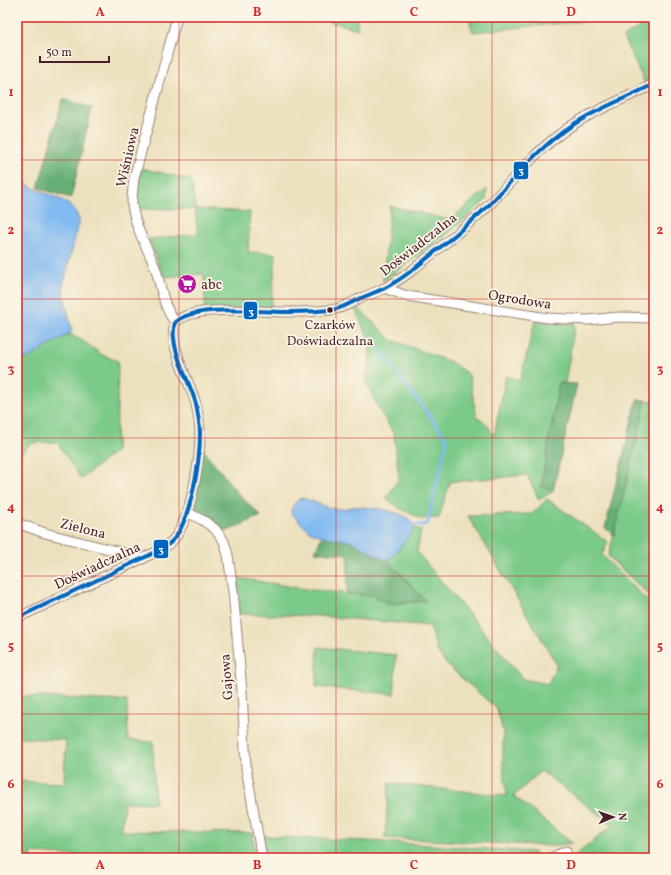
<svg xmlns="http://www.w3.org/2000/svg" width="671" height="875" font-family="Vollkorn,serif">
<style>
.green{fill:#7cca89;stroke:#63745a}
.forest{fill:#65ae75;stroke:#586650}
.water{fill:#82baf2;stroke:#666c8e}
.lines{fill:none;stroke-linecap:round;stroke-linejoin:round}
.stream{stroke:#82baf2;stroke-width:3}
.minor-casing{stroke:#9b8074;stroke-width:11}
.minor{stroke:#fff;stroke-width:9}
.bus-1-casing{stroke:#fcf5e5;stroke-width:7}
.bus-1{stroke:#0065bd;stroke-width:4}
.grid{fill:none;stroke:#d62828;stroke-width:1;stroke-opacity:0.55}
.bus-dot{fill:#4a1f2b;stroke:#fcf5e5;stroke-width:1.5}
.labels{text-anchor:middle;stroke-width:3.5;stroke-linejoin:round;paint-order:stroke}
.bus-label{font-size:13px;fill:#4a1f2b;stroke:#fcf5e5}
.street-label{font-size:14px;fill:#4a1f2b;stroke:#fcf5e5}
.poi-label{font-size:14px;fill:#4a1f2b;stroke:#fcf5e5;text-anchor:start}
.line-badge{stroke:#fcf5e5;stroke-width:1.5}
.badge-label{font-size:11px;text-anchor:middle;font-weight:bold;fill:#fff}
.neatline{fill:none;stroke:#d62828;stroke-width:1.5}
.grid-label{font-size:13px;text-anchor:middle;font-weight:bold;fill:#d62828}
</style>
<rect width="100%" height="100%" fill="#fcf5e5"/>
<filter id="ink" filterUnits="userSpaceOnUse"><feTurbulence type="fractalNoise" baseFrequency=".025" numOctaves="2"/><feDisplacementMap in="SourceGraphic" scale="8" xChannelSelector="R" yChannelSelector="G"/><feConvolveMatrix kernelMatrix="1 2 1 2 8 2 1 2 1" color-interpolation-filters="sRGB"/></filter>
<filter id="wash" filterUnits="userSpaceOnUse"><feTurbulence type="fractalNoise" baseFrequency=".012" numOctaves="4" result="noise"/><feDisplacementMap in="SourceGraphic" scale="16" xChannelSelector="R" yChannelSelector="G"/><feGaussianBlur stdDeviation="0.9" result="paint"/><feColorMatrix in="noise" values="0 0 0 0 0 0 0 0 0 0 0 0 0 0 0 0 0 1.4 0 .05"/><feComposite in="paint" operator="in"/></filter>
<g filter="url(#wash)">
<rect width="100%" height="100%" fill="#ece1be"/>
<path class="green" d="M311 17H356L358 29Z
M468 17H612L614 18 473 32Z
M654 18V78L645 83 623 37Z
M141 168 191 180 196 209 250 212 248 252 276 254 271 307 205 310 204 274 163 277 149 239 198 234 195 209H138L135 196Z
M487 189 486 200 448 233 383 281 390 206 450 220Z
M356 306 392 340 451 362 469 375 477 418 486 423 494 436 506 376 520 381 535 321 575 324 565 383H559L541 487 553 491 539 500 527 475 450 482 439 518 422 519 399 508 386 498 399 479 394 434 377 406 366 382 370 359 369 339 355 310Z
M69 334 83 341 102 355 118 361 116 451 81 479 57 442 31 443 19 456 17 454V363Z
M646 400 654 401V475L653 480H654V600L608 556 614 535Z
M547 499 608 542 602 555 654 607V858H568L576 855 613 825 541 771 514 796 572 843 553 846 385 838 389 783 507 796 503 766V732L497 709 446 664 436 649 430 626 319 616 239 614 238 578 313 590 374 596 388 604 426 601 388 560 415 528 421 530 417 552 523 679 548 684 557 665 468 516 532 514Z
M318 647 396 655 394 694 316 687Z
M17 696 127 701 128 740 153 742 155 803 124 802 122 831 252 833 256 858H121L32 853 31 858H17V781L64 783 66 740 17 738Z
M262 836 385 842 533 852 541 858H265Z"/>
<path class="forest" d="M63 99 92 108 71 198 38 188Z
M559 383 577 384 553 491 541 487Z
M637 400H646L614 535 605 528Z
M202 448 240 496 261 516 225 532 196 512 194 501Z
M322 536C341 539 353 540 369 551 375 555 381 561 388 560L426 601 388 604 374 596 347 594 348 554 315 552Z"/>
<path class="water" d="M17 174C22 179 26 184 31 187 48 196 77 200 79 222L63 286C63 302 70 316 72 332L27 359 17 363Z
M301 498C313 500 324 508 336 509 342 510 346 508 352 507 365 506 421 511 413 531L392 557 388 560H385L353 542 322 536 314 533 309 531 291 513C291 507 296 501 301 498Z"/>
<g class="lines">
<path class="stream" d="M379 349 447 439 428 523 424 525H415"/>
</g>
</g>
<g filter="url(#ink)">
<g class="lines">
<g class="minor-casing">
<path id="minor" d="M384 288 407 296 548 318 588 320 619 317 654 318
M175 322C163 307 162 289 156 270 148 248 134 227 132 203 132 195 133 187 134 178L177 17
M187 512 204 521 215 529 224 541 228 555 233 591 242 691 246 768 262 858
M17 523 45 533 132 555 143 559
M17 618 156 552C161 549 167 546 171 542 191 523 200 461 200 434 200 424 198 414 196 404 190 382 176 361 174 338 173 333 174 327 175 322 196 304 257 312 284 312 301 312 319 312 336 309 344 307 353 302 361 298 368 295 376 292 383 289 407 277 428 257 449 240 462 229 477 217 490 204 513 180 533 154 560 134 588 112 623 100 654 84
M551 858 566 851"/>
</g>
<use href="#minor" class="minor"/>
<g class="bus-1-casing">
<path id="bus-1" d="M17 618 156 552C161 549 167 546 171 542 191 523 200 461 200 434 200 424 198 414 196 404 190 382 176 361 174 338 173 333 174 327 175 322 196 304 257 312 284 312 301 312 319 312 336 309 344 307 353 302 361 298 368 295 376 292 383 289 407 277 428 257 449 240 462 229 477 217 490 204 513 180 533 154 560 134 588 112 623 100 654 84"/>
</g>
<use href="#bus-1" class="bus-1"/>
</g>
</g>
<path class="grid" d="M179 17V858M336 17V858M492 17V858M17 160H654M17 299H654M17 438H654M17 576H654M17 714H654"/>
<defs>
<g id="supermarket-disc" transform="scale(1)"><circle r="9.5" fill="#b5179e" stroke="#fcf5e5"/><path d="M-6-5.5h2.5l.6 2H6L4.5 2H-2.5L-4.4-4H-6ZM-1.5 3.2a1.3 1.3 0 1 0 .1 0ZM3 3.2a1.3 1.3 0 1 0 .1 0Z" fill="#fff"/></g>
</defs>
<g fill-rule="evenodd">
<use href="#supermarket-disc" x="187" y="284"/>
</g>
<circle class="bus-dot" cx="330" cy="310" r="3.5"/>
<g class="labels">
<g class="bus-label">
<text x="330" y="329">Czarków<tspan x="330" dy="16">Doświadczalna</tspan></text>
</g>
<g class="street-label">
<text transform="translate(127 157) rotate(-77)" y="5">Wiśniowa</text>
<text transform="translate(418 244) rotate(-38)" y="5">Doświadczalna</text>
<text transform="translate(520 299) rotate(9)" y="5">Ogrodowa</text>
<text transform="translate(83 528) rotate(14)" y="5">Zielona</text>
<text transform="translate(97 565) rotate(-25)" y="5">Doświadczalna</text>
<text transform="translate(226 677) rotate(-94)" y="5">Gajowa</text>
</g>
<g class="poi-label">
<text x="201" y="289">abc</text>
</g>
</g>
<g class="line-badge">
<rect x="513" y="161" width="16" height="19" rx="4" fill="#0065bd"/>
<rect x="243" y="301" width="15" height="19" rx="4" fill="#0065bd"/>
<rect x="153" y="539" width="16" height="20" rx="4" fill="#0065bd"/>
</g>
<g class="badge-label">
<text x="521" y="174">3</text>
<text x="251" y="315">3</text>
<text x="161" y="553">3</text>
</g>
<rect width="671" height="875" fill="none" stroke="#fcf5e5" stroke-width="44"/>
<g transform="translate(613 817) rotate(88)" stroke="#fcf5e5" stroke-width="3" paint-order="stroke">
<path d="M0-3L7 15L0 10L-7 15Z" fill="#4a1f2b"/>
<text y="-6" font-size="11" font-weight="bold" text-anchor="middle" fill="#4a1f2b">N</text>
</g>
<path d="M40 56v6h69v-6" fill="none" stroke="#4a1f2b" stroke-width="2"/>
<text x="46" y="56" font-size="12" fill="#4a1f2b" stroke="#fcf5e5" stroke-width="3" paint-order="stroke">50 m</text>
<rect x="22" y="22" width="627" height="831" class="neatline"/>
<g class="grid-label">
<text x="100" y="16">A</text>
<text x="257" y="16">B</text>
<text x="414" y="16">C</text>
<text x="571" y="16">D</text>
<text x="11" y="96">1</text>
<text x="660" y="96">1</text>
<text x="11" y="234">2</text>
<text x="660" y="234">2</text>
<text x="11" y="373">3</text>
<text x="660" y="373">3</text>
<text x="11" y="511">4</text>
<text x="660" y="511">4</text>
<text x="11" y="650">5</text>
<text x="660" y="650">5</text>
<text x="11" y="788">6</text>
<text x="660" y="788">6</text>
<text x="100" y="869">A</text>
<text x="257" y="869">B</text>
<text x="414" y="869">C</text>
<text x="571" y="869">D</text>
</g>
</svg>
